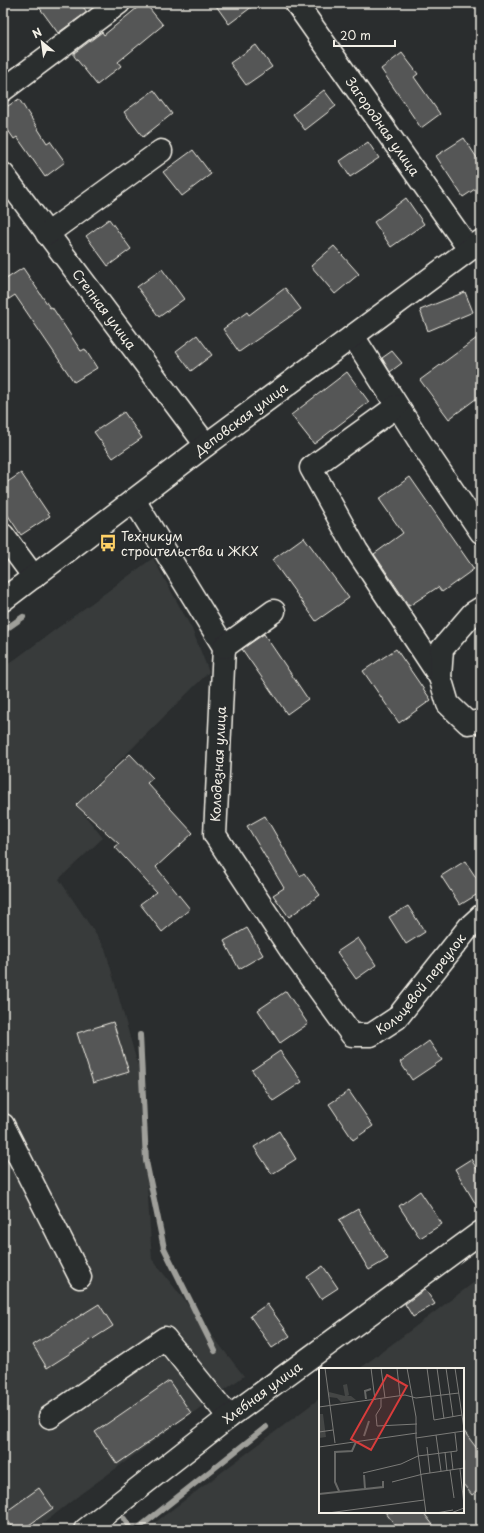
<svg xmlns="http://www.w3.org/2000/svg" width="484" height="1533" font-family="'Playpen Sans',sans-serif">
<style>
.built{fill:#373a3a}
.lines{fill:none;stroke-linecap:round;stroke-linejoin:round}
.stream{stroke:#9f9f9a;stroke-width:6}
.building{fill:#555756;stroke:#f4f1e8}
.minor-casing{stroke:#f4f1e8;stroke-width:25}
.minor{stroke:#2a2d2e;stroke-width:22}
.labels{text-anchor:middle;stroke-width:3.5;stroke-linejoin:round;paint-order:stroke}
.street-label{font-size:13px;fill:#f4f1e8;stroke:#2a2d2e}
.poi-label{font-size:13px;fill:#f4f1e8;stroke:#2a2d2e;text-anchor:start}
.inset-river{fill:none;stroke:#676866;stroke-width:2}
.inset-road{fill:none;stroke:#7b7b78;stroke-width:1}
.view{fill:#d93c3b;fill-opacity:0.15;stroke:#d93c3b;stroke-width:2}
.inset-edge{fill:none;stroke:#f4f1e8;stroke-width:2}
</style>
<rect width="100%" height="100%" fill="#2a2d2e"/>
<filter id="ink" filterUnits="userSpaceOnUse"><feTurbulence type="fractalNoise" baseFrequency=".025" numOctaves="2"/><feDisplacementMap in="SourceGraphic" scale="8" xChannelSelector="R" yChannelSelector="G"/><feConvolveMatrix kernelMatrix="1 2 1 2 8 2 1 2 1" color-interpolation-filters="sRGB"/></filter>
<g filter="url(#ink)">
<path class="built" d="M153 558 192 629 209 672 76 804 103 838 59 879 105 948 140 1073 152 1259 244 1376 82 1493 35 1530H3V668Z
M481 1277V1530H145L320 1398V1512H463V1369H359Z"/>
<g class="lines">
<path class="stream" d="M3 631 23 617
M140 1035 146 1161 164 1248 215 1351
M124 1519 132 1530
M136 1530 266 1427"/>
</g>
<path class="building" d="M36 3H80L87 12 58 33Z
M143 3H145L163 25 118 62 121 66 97 85 74 56V53L102 32 104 35Z
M214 3H257L229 24Z
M256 45 272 67 246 85 230 63Z
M402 53 418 74 414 77 440 114 421 128 381 69Z
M154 90 172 114 143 137 124 112Z
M324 90 336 106 305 130 293 114Z
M19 99 47 143 50 141 65 162 45 177 17 137 14 139 3 123V109Z
M464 138 481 164V185L463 197 436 156Z
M368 142 379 158 350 177 340 161Z
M193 150 211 174 182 196 163 172Z
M406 198 424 224 391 247 374 222Z
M109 219 131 249 108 266 86 236Z
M334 246 359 274 335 294 311 266Z
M23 268 50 308 52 307 81 351 85 349 97 368 74 382 15 295 9 299 3 291V281Z
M162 269 184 299 159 317 137 287Z
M285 288 301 309 239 352 223 329 247 312 249 315Z
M465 292 473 312 428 331 420 310Z
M197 335 212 355 191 371 176 351Z
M481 335V395L449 419 420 380Z
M392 351 402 363 390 372 382 358Z
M347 372 369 402 314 444 291 415Z
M124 412 142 438 113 458 94 432Z
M21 473 50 516 21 535 3 508V485Z
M410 477 474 569 442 592 438 587 409 606 374 554 403 533 379 499Z
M304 537 349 598 316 621 272 560Z
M264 634 308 699 287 714 242 649Z
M396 649 431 700 399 723 363 671Z
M130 754 153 778 147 783 193 833 156 867 190 909 162 932 140 904 156 892 115 847 119 844 76 805Z
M265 816 300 876 304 873 320 895 289 917 273 895 284 888 247 826Z
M465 861 481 885V892L460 905 441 876Z
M408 906 425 932 406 944 389 917Z
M247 928 263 955 239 969 224 941Z
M358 938 376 965 356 979 337 952Z
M286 991 308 1024 280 1043 258 1010Z
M113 1022 129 1072 93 1083 77 1033Z
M429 1041 442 1060 412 1080 400 1062Z
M280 1051 302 1082 273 1101 252 1070Z
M349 1091 373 1126 353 1140 329 1104Z
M279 1131 296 1159 272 1174 254 1147Z
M471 1159 481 1176V1213L455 1169Z
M420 1191 442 1224 420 1238 399 1206Z
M358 1209 388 1259 369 1270 339 1220Z
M323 1266 338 1288 321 1299 307 1277Z
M425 1289 435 1304 413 1317 405 1304Z
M99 1304 113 1326 47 1368 33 1345Z
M267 1304 290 1336 272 1348 250 1316Z
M169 1381 191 1413 117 1464 95 1432Z
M463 1430 481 1454V1488L472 1495 463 1484Z
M39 1488 53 1508 22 1530H15L3 1514Z
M385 1512H423L437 1530H399Z"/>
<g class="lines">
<g class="minor-casing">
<g id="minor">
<path id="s1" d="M296 3 469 249"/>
<path d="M3 90 119 3"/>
<path id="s2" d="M3 174 206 445"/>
<path d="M47 234 161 151"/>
<path d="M353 336 422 445 481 532"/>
<path d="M397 406 311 468 357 551 440 677"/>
<path id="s3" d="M134 500 224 647 215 835 292 952 352 1035H371L397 1018 469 927 481 916"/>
<path d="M3 535 34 577"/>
<path id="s4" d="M3 600 206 445 481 241"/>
<path d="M481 608 473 613 442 649 440 677 448 704 468 723 481 721"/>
<path d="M224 647 274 611"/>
<path d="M3 1125 80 1277"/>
<path d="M50 1417 165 1338 229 1417"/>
<path id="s5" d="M85 1530 229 1417 481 1232"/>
</g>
</g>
<use href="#minor" class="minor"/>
</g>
</g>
<defs>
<g id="bus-bare" transform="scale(1.38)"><path d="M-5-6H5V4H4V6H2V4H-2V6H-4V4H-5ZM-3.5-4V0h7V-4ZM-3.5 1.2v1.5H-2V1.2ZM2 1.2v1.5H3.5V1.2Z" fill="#ffd166" stroke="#2a2d2e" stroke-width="2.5" paint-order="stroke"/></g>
</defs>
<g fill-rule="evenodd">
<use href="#bus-bare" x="108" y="543"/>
</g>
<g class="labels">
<g class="street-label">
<text dy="5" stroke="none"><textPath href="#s1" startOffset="151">Загородная улица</textPath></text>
<text dy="5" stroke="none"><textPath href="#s2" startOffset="169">Степная улица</textPath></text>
<text dy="5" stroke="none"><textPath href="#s4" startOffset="299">Деповская улица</textPath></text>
<text transform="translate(218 764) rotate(-87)" y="5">Колодезная улица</text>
<text dy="5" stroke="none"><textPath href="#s3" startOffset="694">Кольцевой переулок</textPath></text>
<text dy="5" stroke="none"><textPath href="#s5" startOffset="224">Хлебная улица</textPath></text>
</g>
<g class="poi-label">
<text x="121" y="541">Техникум<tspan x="121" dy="15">строительства и ЖКХ</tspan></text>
</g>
</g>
<g transform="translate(319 1368)">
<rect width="145" height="145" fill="#2a2d2e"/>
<path d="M28 16 30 27 28 28H32L37 32 22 34 18 30 10 29V24L26 28 24 17ZM0 46H4L7 69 0 70Z" fill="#444645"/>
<path class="inset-river" d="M47 31 46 23 52 21M45 68 50 53M45 107 46 121M20 123 16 114V84L33 83 37 74M0 126 64 119V113"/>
<path class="inset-road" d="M6 0 16 75M52 0 56 32M62 0 66 30M78 0 81 28M88 0 97 49V70L107 145M108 0 115 52 143 47M118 0 125 51M127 0 134 49M136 0 145 61M62 31V39L57 47 58 58 98 56M0 39 86 27 97 30 140 25M0 64 14 62M117 67 122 103M97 70 145 63M0 79 98 65M108 79 111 105M126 84 128 103M132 84 134 102M141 101 145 137M131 102 135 130M44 105 82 96 99 88 138 83 136 65M73 114 104 106 145 100M9 145 105 132M117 145 134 142M132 145 145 140"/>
<path class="view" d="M68 7 88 18 52 82 32 71Z"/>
<rect width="145" height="145" class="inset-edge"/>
</g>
<rect width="484" height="1533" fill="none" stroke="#2a2d2e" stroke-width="16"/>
<rect x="8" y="8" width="468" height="1517" fill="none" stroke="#f4f1e8" stroke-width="1.5" filter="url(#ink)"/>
<g transform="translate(42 42) rotate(331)" stroke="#2a2d2e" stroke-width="3" paint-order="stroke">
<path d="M0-3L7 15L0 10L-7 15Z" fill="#f4f1e8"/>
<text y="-6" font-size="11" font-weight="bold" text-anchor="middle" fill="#f4f1e8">N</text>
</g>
<path d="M334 40v6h61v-6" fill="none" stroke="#f4f1e8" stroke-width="2"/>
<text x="340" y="40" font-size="12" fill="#f4f1e8" stroke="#2a2d2e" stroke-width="3" paint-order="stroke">20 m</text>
</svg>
